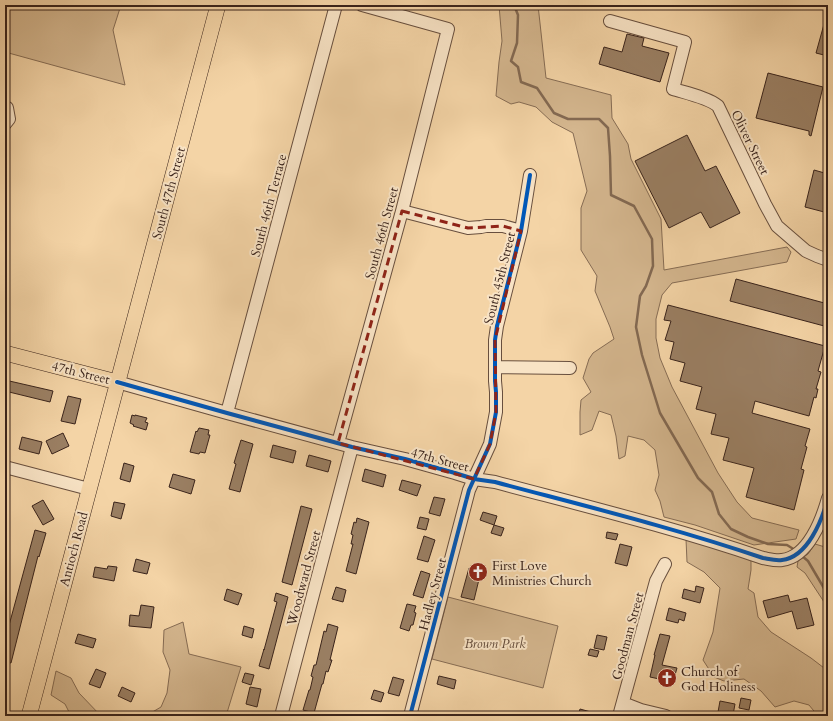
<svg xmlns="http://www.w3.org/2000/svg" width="833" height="721" font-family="Cardo,serif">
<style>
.green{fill:#d4b68e;stroke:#866c54}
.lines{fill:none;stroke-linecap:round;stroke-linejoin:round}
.stream{stroke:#836952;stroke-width:2.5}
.building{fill:#9a7f63;stroke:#39231b}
.minor-casing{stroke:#684f3e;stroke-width:14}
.major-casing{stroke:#39231b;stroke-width:16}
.minor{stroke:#f8e3c5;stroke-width:12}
.major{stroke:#f4d4a6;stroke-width:15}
.cycleway-casing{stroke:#f8e3c5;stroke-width:6}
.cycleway{stroke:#0057b8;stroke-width:4}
.marked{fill:none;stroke:#8f2418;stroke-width:3;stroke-dasharray:8 5;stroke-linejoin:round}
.labels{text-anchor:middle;stroke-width:4;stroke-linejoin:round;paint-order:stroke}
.street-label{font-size:13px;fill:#39231b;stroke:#f8e3c5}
.poi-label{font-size:13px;fill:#39231b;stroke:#f8e3c5;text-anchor:start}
.park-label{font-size:13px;font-style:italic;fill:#604838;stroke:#f8e3c5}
</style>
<rect width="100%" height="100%" fill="#f4d4a6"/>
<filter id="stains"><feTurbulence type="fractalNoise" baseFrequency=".005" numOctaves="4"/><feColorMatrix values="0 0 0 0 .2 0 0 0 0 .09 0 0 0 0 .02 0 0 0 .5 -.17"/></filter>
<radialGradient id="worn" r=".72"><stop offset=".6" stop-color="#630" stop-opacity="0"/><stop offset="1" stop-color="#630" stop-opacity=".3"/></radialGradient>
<path class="green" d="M5 5H121L113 30 125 85 5 52Z
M499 5H538L546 78 611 95 612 118 628 144 631 159 661 219 664 270 787 247 791 252 787 262 672 283 662 295 656 319V338L660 358 672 387 718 473 737 502 752 518 799 530 796 539 754 545 695 525 664 517 660 501 655 490 659 475 655 450 644 440 628 436 625 456 619 459 616 436 611 415 599 411 592 430 580 435V412L581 400 591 392 583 378 589 359 593 353 614 339 610 327 595 291 597 276 581 250V208L587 191 573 133 552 122 536 107 519 102 511 104 496 96 499 62 502 41Z
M686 539 751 560V570L748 589 754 593 758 617 771 632 811 658 828 671V716H818L809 705 794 701 775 707 761 691 744 679 724 681 714 677 703 660 713 632 720 588 704 572 687 562Z
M815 544 825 547 828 550V608L805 573 797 567 798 561 808 554Z
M448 597 558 626 543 688 432 659Z
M183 622 189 654 241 667 226 716H149V714L161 707 167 693 170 670 163 652 164 630Z
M56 671 71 678 79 693 101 716H71L65 704 51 695Z"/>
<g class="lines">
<path class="stream" d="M514 5 518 15 517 43 511 61 518 67 521 82 537 88 554 113 568 119H599L608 128 610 156 611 195 634 206 652 239 653 266 646 286 640 296 636 327 642 355 660 413 698 478 712 492 719 514 731 529 748 537 768 544 787 545 795 550
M802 556 808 561 828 595"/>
</g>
<path class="building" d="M826 17H828V56L816 53Z
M627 34 644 38 642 46 669 53 660 82 599 64 604 47 622 52Z
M768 73 823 87 811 136 809 135V131L756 118Z
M687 135 705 171 716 166 740 213 710 228 701 212 669 228 635 161Z
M814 170 828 174V213L805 207Z
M736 279 828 304V327L730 301Z
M668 305 825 346 818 371 821 372 816 389H818L816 398 814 397 809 416 755 401 752 413 810 429 805 446 807 447 801 469 804 470 794 510 746 497 754 468 723 460 729 438 711 434 716 414 696 409 702 387 680 381 685 363 670 359 674 342 665 340 671 321 664 320Z
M5 380 53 391 50 402 5 391Z
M68 396 81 399 75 424 61 421Z
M132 415 135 416V415L147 418 145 422 148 423 146 430 133 426 134 425 130 423Z
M199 428 209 430 208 435H210L205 453 200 452 199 454 190 452 196 431 197 432Z
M63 433 69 446 52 454 46 441Z
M22 437 42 442 39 454 19 449Z
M241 440 253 444 240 492 229 489 236 464 234 463Z
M273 445 296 451 293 463 270 457Z
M309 455 331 461 328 472 306 466Z
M124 463 134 466 130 482 120 479Z
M365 469 386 475 383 487 362 481Z
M173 474 195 480 191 494 169 487Z
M402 480 421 485 417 496 399 490Z
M434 497 445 499 440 516 429 513Z
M43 500 54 519 43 525 32 506Z
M114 502 125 504 121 519 111 516Z
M301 506 312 509 292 585 282 582Z
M483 512 497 516 494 525 480 520Z
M420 517 429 519 426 530 417 528Z
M357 518 369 522 356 574 346 571 353 544H351L353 535 351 534 354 522 356 523Z
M494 525 504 528 501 536 491 533Z
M35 530 46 533 39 557 38 556 11 663 5 662V640Z
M607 532 618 534 616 540 606 538Z
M424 536 435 540 428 562 417 559Z
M620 544 632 547 627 566 615 563Z
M136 559 150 563 147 574 133 571Z
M108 566 117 567 114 581 93 577 95 567 107 569Z
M469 568 481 571 474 600 461 597Z
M421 571 430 574 423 598 413 595Z
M696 586 704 588 700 603 682 598 684 589 695 592Z
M336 587 346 590 343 602 332 599Z
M227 589 242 594 238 605 224 600Z
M276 593 288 597 269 669 259 666 264 649V650L277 602 274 601Z
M788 595 790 602 807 598 814 625 797 629 792 611 768 618 763 601Z
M407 604 416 606 414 612 416 613 413 625H411L409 631 400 628Z
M141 605 154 607 151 628 129 626 130 615 139 616Z
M669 608 686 613 684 621 679 619 678 623 666 620Z
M328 624 338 627 330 660H332L328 672 326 671 323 684H322L314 713 303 710 309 690H310L313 677 311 676 314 665H316L324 631 326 632Z
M244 626 254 629 252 638 242 635Z
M78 634 96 639 93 648 75 643Z
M660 634 670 636 662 665 677 668 673 682 650 677 655 655H654Z
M597 635 607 637 604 650 594 648Z
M590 649 599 651 597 657 588 655Z
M96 669 106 673 100 688 89 684Z
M245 673 254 675 251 685 242 682Z
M439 676 456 680 454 689 437 684Z
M393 677 404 680 399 696 388 693Z
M122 687 135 693 131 702 118 696Z
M250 687 261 689 257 707 246 704Z
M374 690 384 693 381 702 371 699Z
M741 698 751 700 749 710 739 708Z
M720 701 735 704 733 715 718 712Z
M580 709 598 714V716H578Z"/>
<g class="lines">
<g class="minor-casing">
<path id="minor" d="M610 21 685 42 673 89C686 93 709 98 718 106L765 204 777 226 806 251 817 256 828 260
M5 108H7L9 119 5 124
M402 211 468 228 481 227 486 226H503L521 231
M495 367 570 368
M117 382 227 413 352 447 405 459 455 473 474 479 495 482C585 506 675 528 763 558 769 559 776 561 782 560 808 557 822 520 828 498
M227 413 336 5
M338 443 402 211 448 29 362 5
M5 467 89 489
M623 703 641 710 666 716
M281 716 352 447
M410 716 469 490 490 444 496 412V392L495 381V340L497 326 521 231 530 175
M619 716 656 581 665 564"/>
</g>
<g class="major-casing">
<path id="major" d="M5 353 117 382
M29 716 218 5"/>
</g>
<use href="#minor" class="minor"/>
<use href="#major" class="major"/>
<g class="cycleway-casing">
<path id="cycleway" d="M117 382 227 413 352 447 405 459 455 473 474 479 495 482C585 506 675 528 763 558 769 559 776 561 782 560 808 557 822 520 828 498
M410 716 469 490 490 444 496 412V392L495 381V340L497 326 521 231 530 175"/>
</g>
<use href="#cycleway" class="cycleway"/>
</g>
<path class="marked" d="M402 211 468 228 503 226 521 231 495 340 496 412 490 444 474 479 338 443Z"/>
<defs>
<g id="church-disc" transform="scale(1)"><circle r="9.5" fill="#8f2418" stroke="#f8e3c5"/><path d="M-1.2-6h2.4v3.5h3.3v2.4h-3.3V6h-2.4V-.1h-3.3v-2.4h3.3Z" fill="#fff"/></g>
</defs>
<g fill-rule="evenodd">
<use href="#church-disc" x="478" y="572"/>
<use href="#church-disc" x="667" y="678"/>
</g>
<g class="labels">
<g class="street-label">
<text transform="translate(751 142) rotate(64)" y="5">Oliver Street</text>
<text transform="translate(168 193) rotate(-75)" y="5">South 47th Street</text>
<text transform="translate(268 205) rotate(-75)" y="5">South 46th Terrace</text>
<text transform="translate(381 233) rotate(-75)" y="5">South 46th Street</text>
<text transform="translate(499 278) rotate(-76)" y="5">South 45th Street</text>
<text transform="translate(81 372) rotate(14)" y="5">47th Street</text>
<text transform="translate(440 459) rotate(15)" y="5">47th Street</text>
<text transform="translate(73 549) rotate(-75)" y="5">Antioch Road</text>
<text transform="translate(303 578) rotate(-75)" y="5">Woodward Street</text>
<text transform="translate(432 594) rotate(-75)" y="5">Hadley Street</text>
<text transform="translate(627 636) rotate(-75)" y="5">Goodman Street</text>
</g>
<g class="poi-label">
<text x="492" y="570">First Love<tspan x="492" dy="15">Ministries Church</tspan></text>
<text x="681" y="676">Church of<tspan x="681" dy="15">God Holiness</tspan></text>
</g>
<g class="park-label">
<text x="495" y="648">Brown Park</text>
</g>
</g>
<rect width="833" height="721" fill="none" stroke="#f4d4a6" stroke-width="20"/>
<rect x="6" y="6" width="821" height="709" fill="none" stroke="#39231b" stroke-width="2"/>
<rect x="10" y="10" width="813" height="701" fill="none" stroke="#39231b"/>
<rect width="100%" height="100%" filter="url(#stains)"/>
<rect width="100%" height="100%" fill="url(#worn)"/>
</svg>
